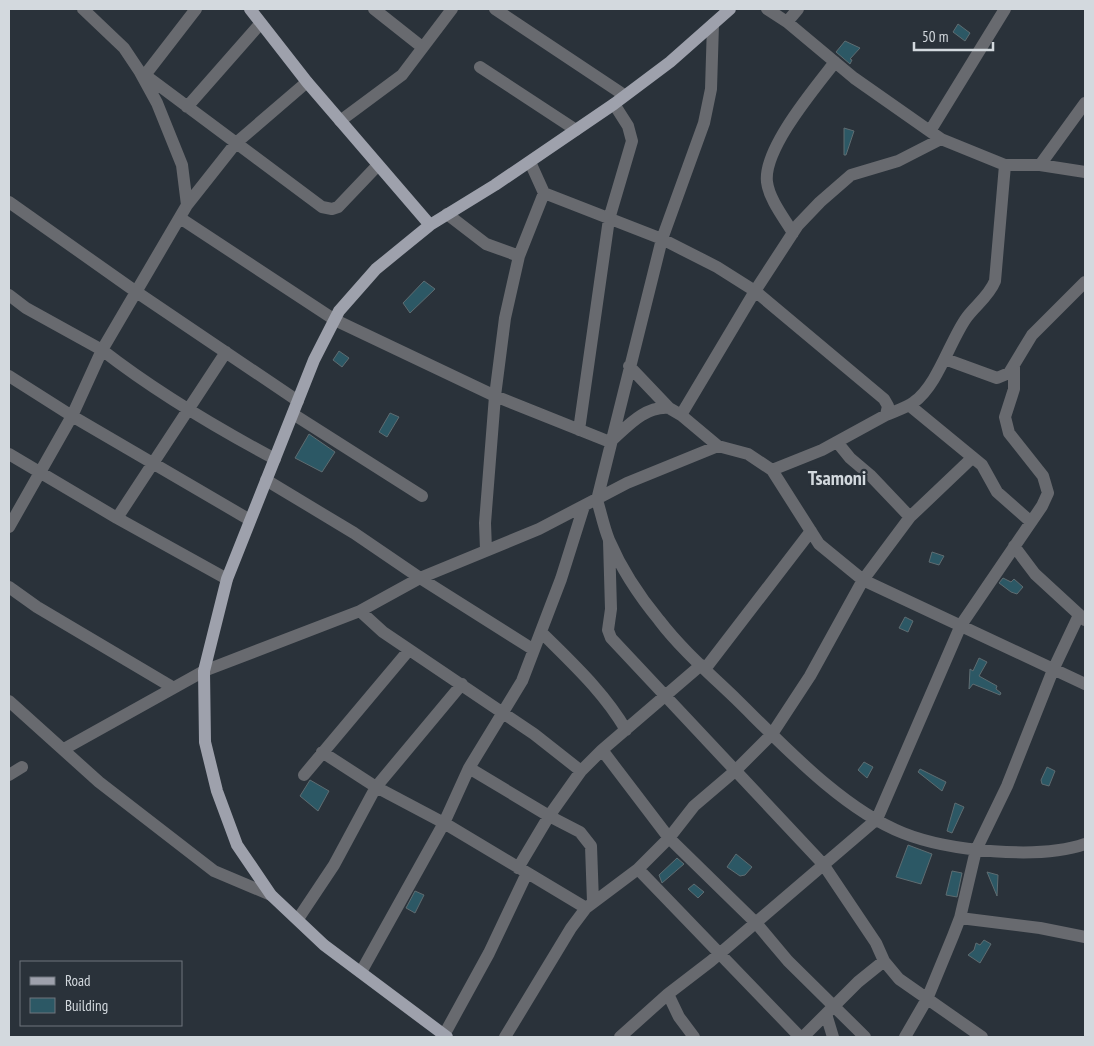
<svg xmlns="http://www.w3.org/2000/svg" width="1094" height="1046" font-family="'PT Sans Narrow',sans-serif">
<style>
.building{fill:#2c5865;stroke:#5e6c71}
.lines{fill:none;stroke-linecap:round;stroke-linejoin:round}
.minor{stroke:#686a6f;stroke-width:12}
.major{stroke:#9ea1ac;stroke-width:12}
.labels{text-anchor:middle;stroke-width:4.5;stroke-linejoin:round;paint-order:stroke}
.district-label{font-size:20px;font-weight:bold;fill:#d3d9de;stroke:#2a323a}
</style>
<rect width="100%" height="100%" fill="#2a323a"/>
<path class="building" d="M958 24 970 33 965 41 953 32Z
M845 41 860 48 850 59 852 60 850 64 836 52Z
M844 128 854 131 846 155H844Z
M424 281 435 289 410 313 403 303Z
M339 351 349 358 342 367 333 360Z
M390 413 399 417 387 437 379 432Z
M309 434 335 452 322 472 295 458Z
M932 552 944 556 939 565 929 562Z
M1003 578 1011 582 1014 579 1023 587 1017 594 1011 592 999 583Z
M905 617 913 621 908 632 899 628Z
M979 658 987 662 979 676 997 686 996 689 1001 693 1000 695 973 684 969 689 970 669 973 671Z
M864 762 873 767 867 778 858 770Z
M1047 767 1055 771 1049 786 1042 784 1041 780Z
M920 769 946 782 942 791 918 772Z
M310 780 329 791 318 811 300 796Z
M955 803 964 807 952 833 947 831Z
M908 845 932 854 921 884 896 877Z
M736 854 752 867 745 875 740 876 727 867Z
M677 858 684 864 662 883 659 875Z
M952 871 962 873 957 897 946 895Z
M987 872 998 875 997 896Z
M694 884 704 892 698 898 688 889Z
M415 891 424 895 415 913 406 908Z
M984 940 991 944 980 963 968 955 974 950 976 943 980 945Z"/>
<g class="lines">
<path class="minor" d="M83 9 124 48 140 72 157 103 182 165 187 205 102 350C156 392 215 427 275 459
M374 9 422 47
M495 9 624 95
M767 9 787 22 854 78 941 139 1005 165H1040L1085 172
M787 22 798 9
M713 24 711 89 704 123 662 239 597 500C601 513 604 528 609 540 621 568 640 597 659 620 681 649 710 674 736 699 782 744 842 809 903 833 948 851 1039 860 1085 844
M480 67 576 130
M145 75 322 207 332 209 338 207 378 165
M145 75 196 9
M187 107 260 24
M340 121 402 75 452 9
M930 131 1005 9
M1040 165 1085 103
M544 193 662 239 717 267 755 291 884 399 888 406 886 415 822 450 772 470
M9 202 135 291 298 401
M187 205 236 143 307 82
M447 214 486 244 519 256
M180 218 335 320 495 396 610 442C627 427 644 406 669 408
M793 233C784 218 769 199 767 182 763 149 815 88 835 62
M9 295 26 308 102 350 72 416 9 527
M945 359 997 378 1009 373 1032 335 1085 282
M629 366 669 408 681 415 718 446
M9 376 72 416 250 520
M909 405 982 465 997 492 1031 522
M293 414 422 496
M681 415 755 291 798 225 820 202 851 175 898 161 941 139
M886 415C895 411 906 408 914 402 938 385 950 340 967 317 976 305 989 296 995 281L1005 165
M579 430 609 219 632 141 628 126 614 104
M837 442 850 458 870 475 910 517
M9 454 117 518 227 579
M266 480 354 533 420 578 534 650
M117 518 226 352
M609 541 611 609 608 630 611 638 823 864 876 943 884 961 899 979 982 1037
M1014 546 1035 574 1085 620
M486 550 485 523 495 396 505 318 519 256 544 193 530 162
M9 587 37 607 172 687
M360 611 383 632 534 734 581 771
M541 632C572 663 604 692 626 730
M705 669 811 531
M9 701 99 782 214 871 271 895
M64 749 204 671 360 611 420 578 539 529 627 483 718 446 748 454 772 470 819 544 863 580 1085 684
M602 750 669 838 756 923 788 961 865 1037
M322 752 376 787 444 823 586 908
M469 768 549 816 580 832 591 846 593 902
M9 775 22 767
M304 775 409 650
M518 868 549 816 581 771 602 750 701 665
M638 869 800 1037
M960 918 1040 928 1085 937
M298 919 334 865 376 787 462 684
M361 972 444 823 469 768 522 681 561 579 584 506
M668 994 679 1017 694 1037
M826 1014 833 1037
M444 1035 489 953 527 873
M505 1037 571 928 586 908 638 869 669 838 694 806 735 771 772 734 810 676 863 580 910 517 972 458
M620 1037 668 994 711 961 877 819 961 625 1042 506 1048 493 1043 476 1009 433 1005 417 1014 389V365
M803 1037 858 982 884 961
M905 1037 927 999 953 936 960 918 976 850 1007 786 1053 670 1079 615"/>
<path class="major" d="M250 9 307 82 430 225
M447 1037 324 945 271 895 237 845 217 791 205 742 204 671 227 579 314 360 339 311 376 269 430 225 495 185 614 104 670 62 730 9"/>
</g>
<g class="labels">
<g class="district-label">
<text x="837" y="485">Tsamoni</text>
</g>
</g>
<rect width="1094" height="1046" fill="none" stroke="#d3d9de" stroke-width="20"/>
<rect x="20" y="961" width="162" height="65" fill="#2a323a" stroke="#6e757c"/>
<rect x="30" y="977" width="25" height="8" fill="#9ea1ac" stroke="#6e757c"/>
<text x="65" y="986" font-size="15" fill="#d3d9de">Road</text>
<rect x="30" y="998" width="25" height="15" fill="#2c5865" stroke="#6e757c"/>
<text x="65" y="1011" font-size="15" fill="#d3d9de">Building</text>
<path d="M914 42v8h79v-8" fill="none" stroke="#d3d9de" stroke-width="2.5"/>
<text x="922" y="42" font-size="15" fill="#d3d9de" stroke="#2a323a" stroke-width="4" paint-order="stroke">50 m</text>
</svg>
